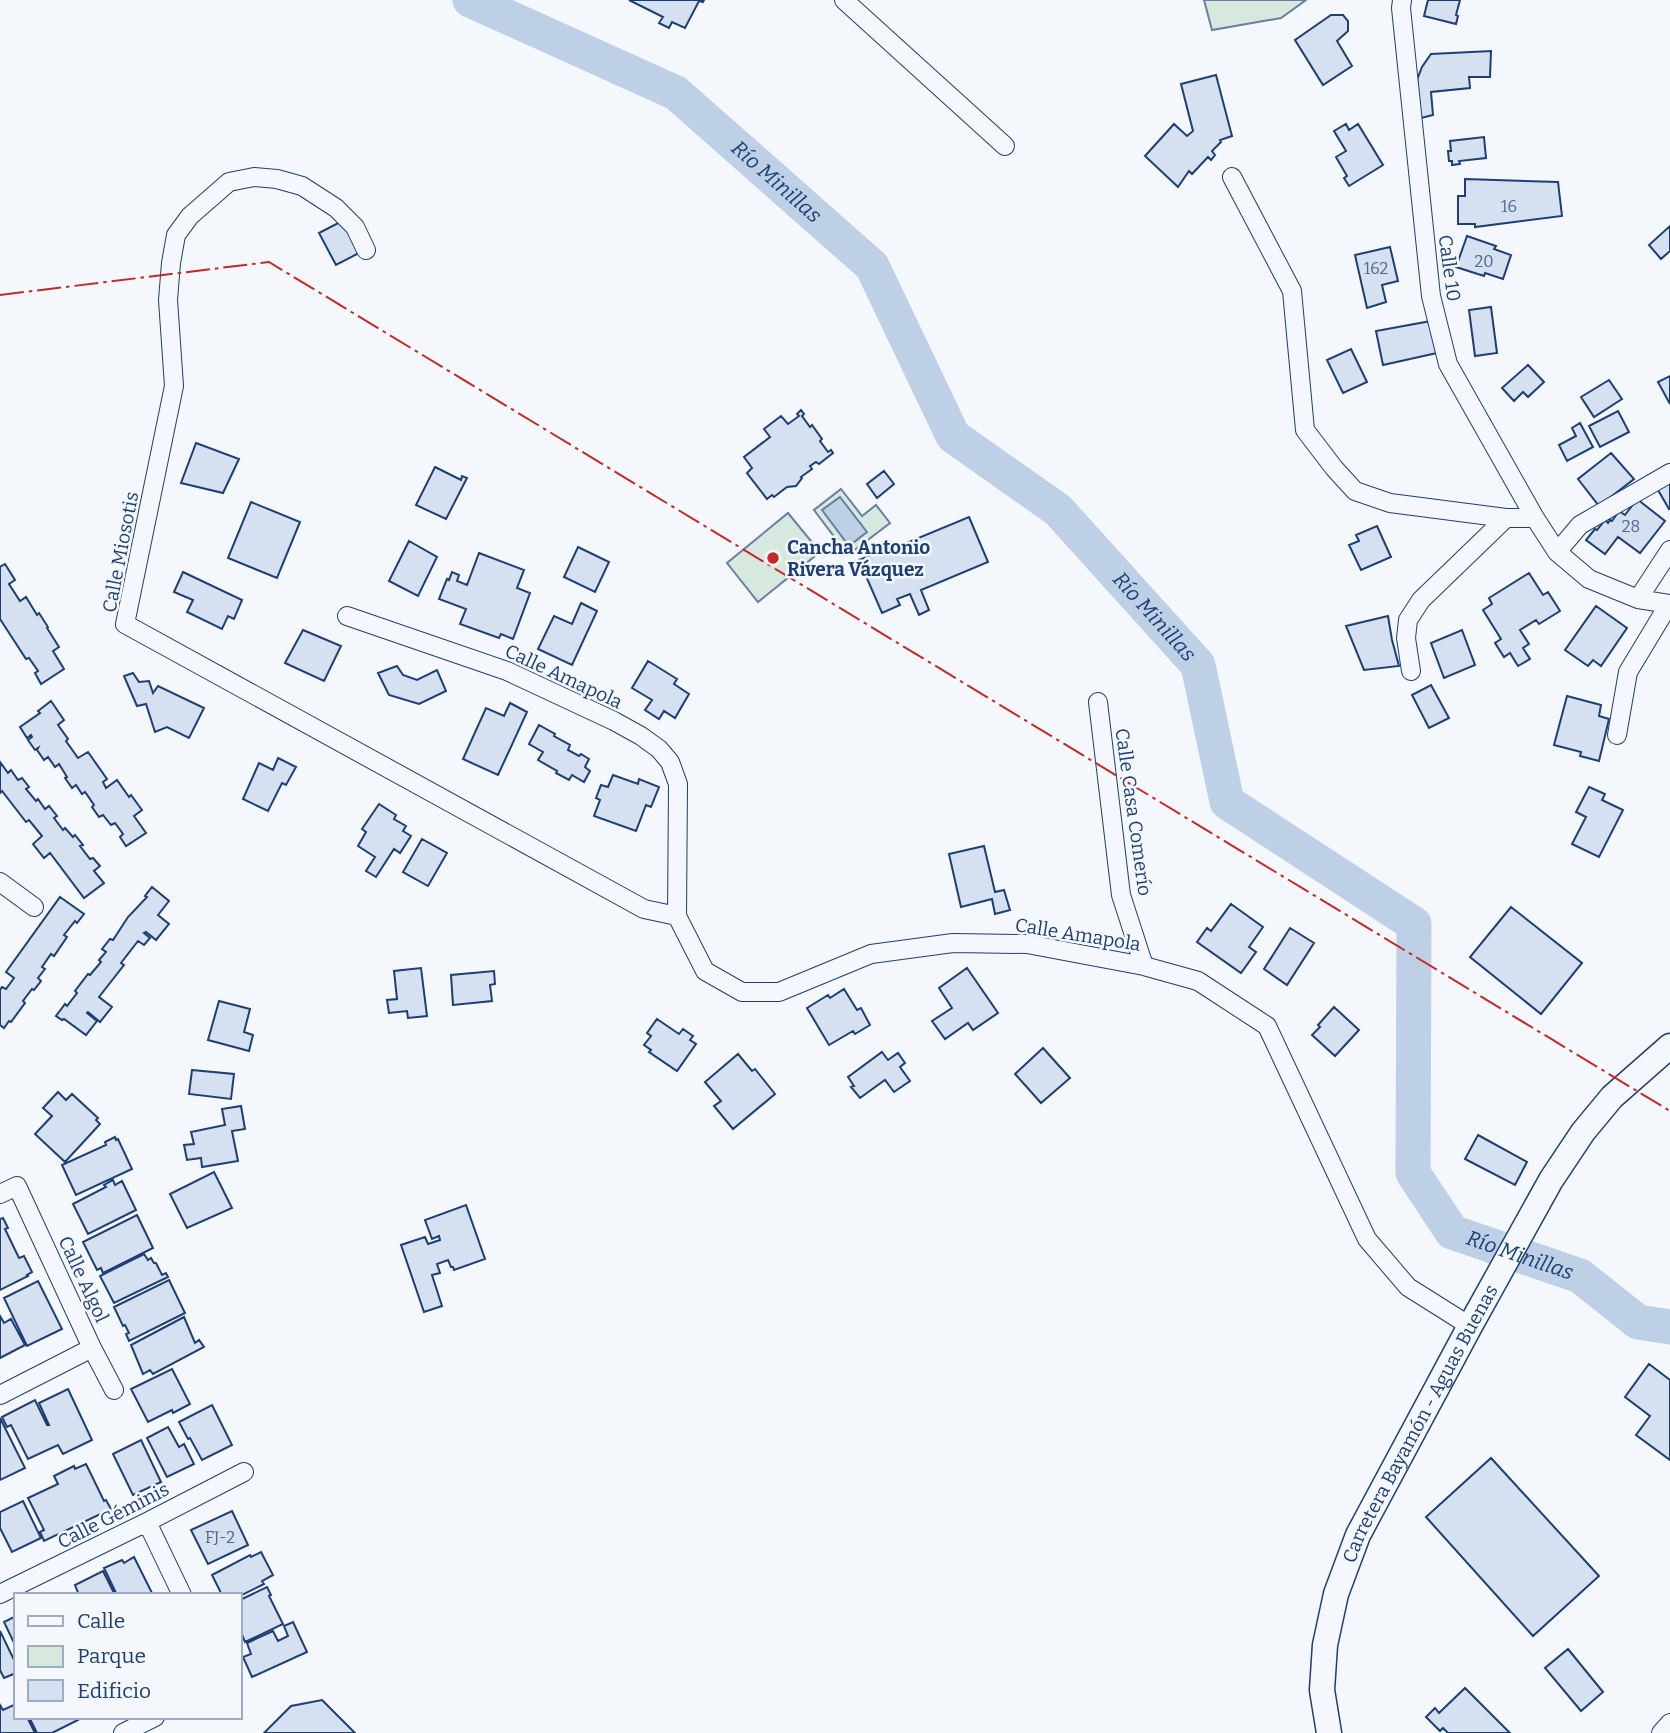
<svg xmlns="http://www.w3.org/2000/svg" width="1670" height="1733" font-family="Bitter,serif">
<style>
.green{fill:#d7e8df;stroke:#687fa3;stroke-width:2}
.water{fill:#bed0e5;stroke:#687fa3;stroke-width:2}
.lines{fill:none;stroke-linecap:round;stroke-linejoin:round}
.river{stroke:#bed0e5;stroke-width:35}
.building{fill:#d5e0f0;stroke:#1d3f73;stroke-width:2}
.street-casing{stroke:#1d3f73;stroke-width:20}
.secondary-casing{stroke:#1d3f73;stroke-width:27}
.street{stroke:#f4f7fb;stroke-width:18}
.secondary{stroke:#f4f7fb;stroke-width:24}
.power{stroke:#c62828;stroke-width:2;stroke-dasharray:24 5 3.5 5;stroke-linecap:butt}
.poi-dot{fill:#c62828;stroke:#f4f7fb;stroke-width:2.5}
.labels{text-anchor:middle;stroke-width:5;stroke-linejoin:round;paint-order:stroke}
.number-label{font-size:16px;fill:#4b6792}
.street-label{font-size:19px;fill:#1d3f73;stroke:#f4f7fb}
.poi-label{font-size:19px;font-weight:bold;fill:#1d3f73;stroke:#f4f7fb;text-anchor:start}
.water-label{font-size:21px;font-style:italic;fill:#1d3f73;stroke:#f4f7fb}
</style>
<rect width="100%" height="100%" fill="#f4f7fb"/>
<path class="green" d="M1204 0H1306L1281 18 1212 30Z
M841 489 862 516 876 505 890 523 848 555 814 510Z
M788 513 820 552 758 602 727 563Z"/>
<path class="water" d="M840 497 867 532 849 546 822 510Z"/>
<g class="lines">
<path class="river" id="s1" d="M470 0 676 93 872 266 953 436 1058 510 1198 665 1227 802 1414 924 1413 1173 1452 1232 1580 1276 1638 1322 1670 1327"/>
</g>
<path class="building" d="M629 0H704L703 2 699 1 685 28 672 22 669 28 659 23 663 17Z
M1428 0H1460L1456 15 1458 16 1456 24 1424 16Z
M1331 15H1343L1348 21V31L1337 41 1352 66 1323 85 1295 40Z
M1491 51 1490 77H1469L1470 88 1431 92 1433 115 1421 118 1417 80 1422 67 1431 54Z
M1216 75 1232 136 1220 140 1221 142 1212 151 1215 155 1211 160 1208 157 1192 174 1189 171 1178 187 1145 156 1174 124 1187 136 1193 131 1181 84Z
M1346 124 1349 130 1358 124 1383 165 1349 186 1344 178 1347 176 1336 157 1346 151 1334 131Z
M1484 137 1486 158 1459 161 1460 164 1452 165V161H1449L1448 151H1451L1450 141Z
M1465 179 1558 182 1562 216 1475 227V224H1458V196H1465Z
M342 221 359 253 336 265 319 233Z
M1670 226V251L1661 259 1649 245Z
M1467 236 1496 246 1494 249 1511 255 1503 279 1485 273 1484 276 1456 267Z
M1390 247 1398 281 1382 285 1386 302 1367 308 1355 255Z
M1491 307 1497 353 1475 356 1469 310Z
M1431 321 1437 353 1383 365 1376 331Z
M1351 349 1367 382 1343 393 1327 360Z
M1528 365 1544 382 1528 397 1523 392 1514 401 1502 388Z
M1670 376V404L1658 382Z
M1609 380 1622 399 1594 417 1581 397Z
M801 410 804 414 802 416 810 427 812 425 822 439 820 441 828 452 831 450 833 453 819 464 816 462 810 466 812 469 801 477 802 478 796 486 787 487 774 497 772 495 767 499 747 473 752 468 744 457 770 437 764 429 781 416 788 424 799 416 797 414Z
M1618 411 1629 432 1600 447 1589 426Z
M1580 423 1593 447 1567 461 1559 445 1576 436 1572 428Z
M196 443 239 459 223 493 181 483Z
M1611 453 1634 479 1599 506 1578 479Z
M435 467 461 480 462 476 467 478 446 519 416 505Z
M884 471 894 484 877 498 867 484Z
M1670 483V508L1669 509 1658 490Z
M1637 499 1665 521 1640 553 1618 537 1605 554 1586 540 1595 529 1597 530 1605 520 1608 523 1610 520 1612 521 1619 511 1625 515Z
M251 502 300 522 277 578 228 558Z
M969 517 988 562 921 590 929 610 919 615 910 594 897 599 900 605 882 613 859 560 879 552 880 554Z
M1377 526 1391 557 1361 570 1349 545 1359 541 1356 535Z
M409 541 437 557 418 596 389 581Z
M578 547 609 562 595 592 564 577Z
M479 553 524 570 517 588 530 593 513 639 501 634 499 638 460 624 466 609 439 599 447 579 449 580 452 572 459 575 457 581 467 585Z
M5 564 15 580 9 584 20 601 26 597 37 615 39 613 48 627 47 628 59 647 53 651 64 669 41 684 35 673 38 671 29 658 26 659 0 619V567Z
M183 572 242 600 234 619 228 616 222 629 187 612 193 600 174 592Z
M1529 573 1543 595 1548 592 1560 611 1539 624 1536 620 1520 630 1529 644 1523 648 1530 659 1518 666 1510 653 1504 657 1495 643 1501 639 1483 610 1492 604 1489 598Z
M581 603 597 611 572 665 538 649 554 616 572 624Z
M1596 606 1627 628 1601 666 1593 660 1588 666 1565 650Z
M1388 616 1392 640 1399 666 1364 670 1346 626Z
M303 630 341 646 324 681 285 663Z
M1462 630 1475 665 1444 678 1431 643Z
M648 661 677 679 674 684 689 694 675 718 664 711 659 719 645 710 652 700 632 688Z
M397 666 403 675 417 680 437 670 446 691 419 704 389 695 378 673Z
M133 673 139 682 149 681 153 693 158 686 204 708 189 738 167 727 155 732 146 704 137 706 124 676Z
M1431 685 1449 718 1429 728 1412 695Z
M1567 696 1601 705 1599 716 1609 719 1599 761 1580 756 1581 752 1554 745Z
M51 701 64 720 58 725 68 739 66 741 78 758 88 752 107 779 103 782 106 788 117 780 129 797 131 795 142 810 134 816 146 833 126 846 120 837 123 834 115 823 111 825 103 815 99 817 92 807 94 805 85 792 82 794 76 785 72 788 65 778 67 777 59 764 55 767 48 757 44 760 37 750 38 748 35 750 28 740 32 737 31 735 27 738 20 727 40 713 38 711Z
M510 703 527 712 498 775 463 759 486 708 504 716Z
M539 725 555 734 554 736 570 745 568 750 579 756 581 754 589 759 585 767 590 771 584 782 572 775 569 780 556 773 557 771 538 760 543 752 529 744Z
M278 758 296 767 286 785 282 783 268 811 243 799 259 763 273 770Z
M0 762 8 773 11 770 18 780 22 778 29 787 26 789 36 801 38 799 45 809 49 806 57 816 54 818 63 830 65 828 73 837 75 835 83 845 80 846 90 859 93 858 100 866 94 871 104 883 84 898 50 853 44 858 33 844 42 836 29 820 26 822 2 791 0 793Z
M613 775 638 784 639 779 659 787 651 807 646 805 636 831 594 816 600 800 596 798 601 785 608 787Z
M1589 787 1605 794 1602 800 1623 810 1599 857 1572 844 1586 817 1576 812Z
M379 804 396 815 394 819 406 826 403 831 411 836 400 853 394 849 376 877 366 871 375 857 358 846 366 832 362 829Z
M422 839 447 853 428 886 403 872Z
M984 846 995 892 1004 890 1010 910 995 914 992 899 961 907 949 854Z
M152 887 169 901 158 915 169 924 156 940 146 932 144 933 150 938 144 945 138 941 121 963 124 965 99 997 112 1007 100 1022 88 1012 87 1013 97 1021 86 1035 64 1019 62 1020 56 1016 65 1004 67 1006 77 993 75 991 88 974 90 975 101 962 99 960 106 952 102 949 110 939 113 940 128 917 147 897 145 896Z
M60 897 84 914 77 923 75 921 64 935 67 937 54 956 51 954 42 967 45 969 38 978 41 981 34 990 32 989 23 1001 25 1003 11 1022 9 1021 4 1028 0 1025V990L2 987 6 989 14 978 6 972Z
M1231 904 1263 927 1249 947 1256 952 1241 973 1197 942 1207 928 1211 931Z
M1511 907 1582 963 1541 1014 1470 957Z
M1290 928 1314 943 1287 985 1264 969Z
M421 968 427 1016 408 1018 407 1011 389 1013 387 1000 397 999 394 971Z
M967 968 998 1013 973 1030 968 1023 945 1039 932 1021 952 1008 939 988Z
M494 971 495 984 490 985 492 1001 453 1005 451 975Z
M844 989 857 1010 861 1008 870 1025 855 1034 853 1031 829 1045 807 1008 828 995 830 998Z
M219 1001 250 1009 244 1032 253 1035 249 1051 208 1040Z
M1334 1007 1359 1030 1335 1056 1312 1035 1320 1027 1318 1025Z
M657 1019 679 1034 683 1029 693 1036 690 1040 696 1044 677 1071 649 1052 651 1050 644 1045 651 1036 647 1033Z
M1043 1048 1070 1078 1041 1103 1015 1074Z
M882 1052 888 1060 898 1053 905 1063 900 1067 910 1081 894 1092 885 1080 860 1098 851 1087 854 1086 848 1077Z
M738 1054 752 1071 755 1069 775 1094 733 1129 714 1106 721 1101 705 1082Z
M192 1070 234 1074 231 1099 189 1094Z
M58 1092 66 1100 72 1094 98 1118 96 1120 100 1124 65 1162 35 1134 52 1116 43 1108Z
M241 1106 245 1129 232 1131 238 1161 202 1167 201 1158 187 1160 184 1145 194 1144 191 1132 225 1125 222 1109Z
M1478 1135 1527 1162 1515 1185 1465 1159Z
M115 1137 116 1140 118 1139 132 1169 76 1195 62 1165 106 1145 105 1142Z
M214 1172 232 1208 187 1228 170 1194Z
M113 1180 115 1185 122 1181 136 1210 88 1234 73 1204 106 1187 104 1185Z
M466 1205 485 1259 454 1270 453 1267H451L448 1260 437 1264 440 1273 432 1275 442 1306 424 1312 401 1245 425 1237 428 1244 440 1240 439 1236 432 1239 425 1220Z
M137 1215 153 1248 103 1273 101 1268 97 1270 83 1242Z
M3 1218 8 1228 5 1229 19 1258 24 1256 32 1272 27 1275 28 1276 0 1290V1219Z
M144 1254 148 1260 151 1258 154 1263H156L162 1275 166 1273 168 1277 114 1303 100 1276Z
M169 1280 185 1313 129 1341 126 1334 129 1333 125 1325 123 1326 114 1307Z
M38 1281 62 1329 27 1346 4 1298Z
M0 1316 4 1323 11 1319 25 1345 0 1358Z
M184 1317 195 1343 199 1340 204 1347 153 1374 150 1370 143 1374 131 1345Z
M1649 1364 1670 1380V1460L1636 1435 1650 1416 1625 1397Z
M172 1369 190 1404 173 1413 172 1410 148 1422 131 1389Z
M68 1389 92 1440 63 1454 58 1445 28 1459 11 1425 7 1427 2 1417 35 1400 47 1425H49L39 1403Z
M212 1405 232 1445 202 1460 190 1438 188 1439 179 1422Z
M0 1418 25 1468 0 1480Z
M168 1427 179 1447 184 1444 194 1464 167 1477 147 1438Z
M141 1440 161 1482 133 1495 113 1454Z
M1491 1458 1599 1576 1533 1636 1426 1517Z
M86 1464 104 1501 106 1500 111 1509 44 1541 40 1532 44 1530 28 1498 58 1484 54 1476 74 1466 75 1469Z
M23 1501 41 1538 12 1552 0 1528V1512Z
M232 1511 248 1545 208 1564 191 1530Z
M261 1552 273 1575 262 1581 264 1584 240 1596V1595H222L212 1575 250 1555 251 1557Z
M134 1557 153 1595H117L104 1568 122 1560 124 1563Z
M103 1571 115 1595H79L75 1585Z
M267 1587 271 1595 269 1596 283 1624 245 1642 240 1630V1600Z
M16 1616V1647L4 1622Z
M293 1622 307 1652 252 1677 243 1657 251 1654 247 1643 273 1631 278 1641 288 1636 284 1626Z
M0 1631 16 1664V1673L4 1678 0 1670Z
M1568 1649 1603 1692 1581 1711 1545 1668Z
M1465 1688 1510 1733H1448L1443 1728 1440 1731 1426 1717 1435 1708 1439 1713Z
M322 1700 355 1733H264L291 1706Z
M16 1704V1717H27L35 1733H0V1705L3 1710Z
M29 1717H77L78 1720 52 1733H37Z"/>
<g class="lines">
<g class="street-casing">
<path id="street" d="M844 0 1005 146
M1402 0 1401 8 1431 296 1448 364 1535 518
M1232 177 1292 291 1305 430 1334 468 1355 491 1390 503 1506 518H1535L1557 552 1589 579 1638 599 1670 604
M366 250 355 227 336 208 302 186 277 179 254 177 229 182 190 216 176 235 171 263 168 300 174 386 125 624 644 909 677 916
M1557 552 1580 525 1670 473
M1638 599 1670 550
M347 616 507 671 614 721 641 736 659 749 670 762 678 784 677 916 705 971 742 992H779L871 954 953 943 1027 944 1144 966 1198 981 1267 1026 1367 1239 1408 1287 1470 1326
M1411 671 1406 638 1408 620 1421 600 1506 518
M1098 702 1121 895 1144 966
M1617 735 1628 672 1669 604
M0 882 34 907
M0 1194 17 1186 92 1348 114 1390
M0 1395 92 1348
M147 1522 182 1595
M0 1594 147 1522 244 1472
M123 1733 155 1717
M1661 1733 1670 1723"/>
</g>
<g class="secondary-casing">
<g id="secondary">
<path id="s2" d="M1329 1733 1322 1690 1325 1645 1336 1594 1358 1535 1470 1326 1551 1180 1583 1132 1612 1097 1670 1046"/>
</g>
</g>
<use href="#street" class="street"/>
<use href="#secondary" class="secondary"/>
<path class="power" d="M0 295 269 262 1670 1111"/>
</g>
<circle class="poi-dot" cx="773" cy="558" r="7"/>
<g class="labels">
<g class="number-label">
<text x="1509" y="212">16</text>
<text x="1484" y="267">20</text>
<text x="1376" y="274">162</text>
<text x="1631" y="532">28</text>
<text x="220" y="1543">FJ-2</text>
</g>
<g class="street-label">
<text transform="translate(1450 268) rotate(82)" y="7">Calle 10</text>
<text transform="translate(120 552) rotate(-79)" y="7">Calle Miosotis</text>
<text transform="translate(564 676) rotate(25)" y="7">Calle Amapola</text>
<text transform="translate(1134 812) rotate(82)" y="7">Calle Casa Comerío</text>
<text transform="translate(1078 934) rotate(9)" y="7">Calle Amapola</text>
<text transform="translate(84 1279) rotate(65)" y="7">Calle Algol</text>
<text dy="7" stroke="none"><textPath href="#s2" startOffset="331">Carretera Bayamón - Aguas Buenas</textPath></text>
<text transform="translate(113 1515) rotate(-27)" y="7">Calle Géminis</text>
</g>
<g class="poi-label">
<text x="787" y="554">Cancha Antonio<tspan x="787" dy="22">Rivera Vázquez</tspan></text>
</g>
<g class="water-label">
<text dy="7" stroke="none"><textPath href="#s1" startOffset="360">Río Minillas</textPath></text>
<text dy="7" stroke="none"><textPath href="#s1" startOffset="948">Río Minillas</textPath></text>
<text dy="7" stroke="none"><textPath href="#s1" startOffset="1768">Río Minillas</textPath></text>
</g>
</g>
<rect x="14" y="1593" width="228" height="126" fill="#f4f7fb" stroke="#9eadc5" stroke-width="2"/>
<rect x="28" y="1616" width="35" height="10" fill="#f4f7fb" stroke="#9eadc5" stroke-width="2"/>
<text x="77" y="1628" font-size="21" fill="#1d3f73">Calle</text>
<rect x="28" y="1646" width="35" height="21" fill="#d7e8df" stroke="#9eadc5" stroke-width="2"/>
<text x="77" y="1663" font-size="21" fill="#1d3f73">Parque</text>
<rect x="28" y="1680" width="35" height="21" fill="#d5e0f0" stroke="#9eadc5" stroke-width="2"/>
<text x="77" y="1698" font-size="21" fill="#1d3f73">Edificio</text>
</svg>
